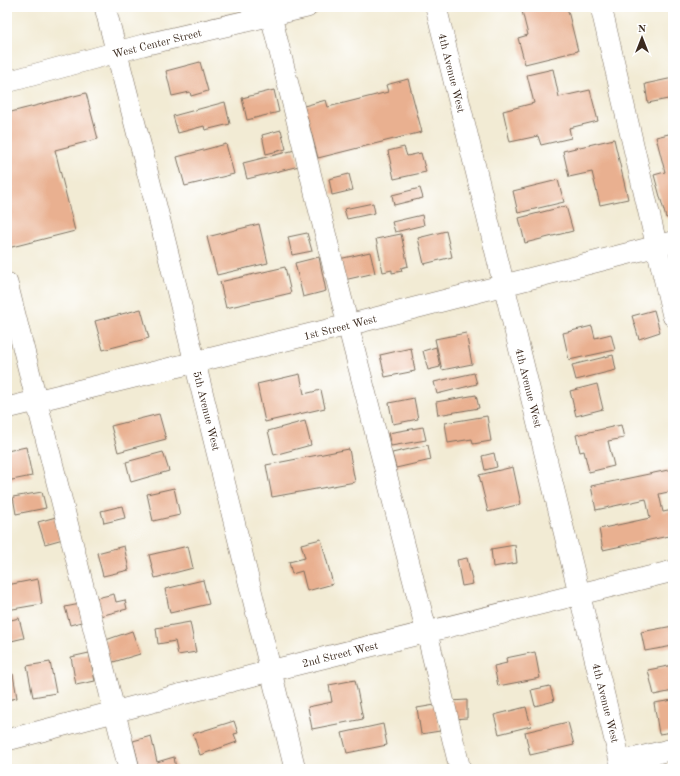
<svg xmlns="http://www.w3.org/2000/svg" width="680" height="776" font-family="'Old Standard TT',serif">
<style>
.building{fill:#e9b090}
.lines{fill:none;stroke-linecap:round;stroke-linejoin:round}
.minor-casing{stroke:#7b6e5e;stroke-width:22}
.minor{stroke:#fff;stroke-width:21}
.labels{text-anchor:middle;stroke-width:3;stroke-linejoin:round;paint-order:stroke}
.street-label{font-size:11px;fill:#3b2a1e;stroke:#fff}
</style>
<rect width="100%" height="100%" fill="#fff"/>
<filter id="ink" filterUnits="userSpaceOnUse"><feTurbulence type="fractalNoise" baseFrequency=".025" numOctaves="2"/><feDisplacementMap in="SourceGraphic" scale="8" xChannelSelector="R" yChannelSelector="G"/><feConvolveMatrix kernelMatrix="1 2 1 2 8 2 1 2 1" color-interpolation-filters="sRGB"/></filter>
<filter id="wash" filterUnits="userSpaceOnUse"><feTurbulence type="fractalNoise" baseFrequency=".012" numOctaves="4" result="noise"/><feDisplacementMap in="SourceGraphic" scale="16" xChannelSelector="R" yChannelSelector="G"/><feGaussianBlur stdDeviation="0.9" result="paint"/><feColorMatrix in="noise" values="0 0 0 0 0 0 0 0 0 0 0 0 0 0 0 0 0 1.4 0 .05"/><feComposite in="paint" operator="in"/></filter>
<g filter="url(#wash)">
<rect width="100%" height="100%" fill="#f2ebd4"/>
<g id="blocks">
<path class="building" d="M521 7H567L578 51 525 64 518 38 528 35Z
M200 62 208 91 191 96 190 92 172 96 166 71Z
M553 69 559 97 590 90 598 121 569 128 571 138 541 145 538 136 510 142 503 111 534 103 527 75Z
M673 78V98L648 103 645 84Z
M408 79 422 132 318 158 304 106 326 100 328 107 388 92 386 85Z
M274 90 279 112 247 120 242 98Z
M86 93 98 139 55 150 75 231 8 248 7 113Z
M225 102 230 124 205 130 204 126 178 133 173 116Z
M281 130 286 149 266 154 262 135Z
M673 133V216L666 218 654 175 665 172 656 137Z
M614 139 628 199 600 205 592 172 569 177 563 151Z
M226 144 234 174 185 186 177 157Z
M404 147 407 156 421 153 426 172 394 179 388 151Z
M295 150 299 166 247 179 243 163Z
M349 174 353 190 332 195 329 179Z
M558 180 564 202 518 213 513 191Z
M420 188 423 198 394 205 392 195Z
M373 203 375 213 347 219 344 209Z
M566 206 573 231 525 243 519 218Z
M422 215 424 225 395 232 392 222Z
M259 224 268 263 217 275 207 237Z
M446 231 452 257 424 264 418 238Z
M307 233 312 251 292 255 288 237Z
M401 234 408 266 401 268 402 271 392 273V270L383 272 376 239Z
M370 252 375 273 344 280 339 259Z
M319 257 326 291 303 297 295 263Z
M285 267 291 293 226 308 220 282Z
M141 309 149 338 103 350 95 321Z
M654 310 660 332 639 339 632 316Z
M592 326 595 338 611 334 615 350 569 360 563 333Z
M466 333 472 364 442 370 435 339Z
M436 347 440 367 428 370 423 351Z
M411 348 415 371 385 377 380 355Z
M613 355 616 370 576 380 572 365Z
M474 373 477 384 437 394 434 382Z
M300 374 304 394 321 390 325 408 265 422 257 384Z
M597 384 603 409 576 416 570 391Z
M476 395 479 408 438 415 436 402Z
M414 398 418 419 393 424 389 403Z
M159 414 166 439 118 452 111 426Z
M487 416 491 441 473 444 472 439 448 443 445 423Z
M305 421 311 445 274 455 268 431Z
M621 425 624 438 608 441 614 466 589 472 584 451 580 452 576 435Z
M423 427 426 440 391 446 388 433Z
M428 445 431 460 396 468 392 453Z
M26 447 32 476 7 481V451Z
M349 449 355 482 272 497 266 465Z
M163 452 169 471 131 482 126 462Z
M494 453 497 467 485 470 482 456Z
M513 467 521 504 488 512 479 475Z
M673 469V491L659 494 663 512 673 510V535L603 550 599 529 650 518 646 499 596 510 591 486Z
M174 488 180 515 153 521 147 494Z
M42 492 46 508 16 514 13 497Z
M122 506 125 518 104 523 101 511Z
M56 517 63 539 45 544 38 522Z
M321 539 333 584 307 591 302 571 292 574 289 562 305 558 301 544Z
M515 545 517 563 493 567 491 549Z
M124 546 129 570 103 576 97 553Z
M188 546 193 568 155 578 149 555Z
M467 558 473 584 462 586 457 560Z
M38 579 42 604 7 610V585Z
M203 580 209 604 170 613 165 589Z
M114 594 116 602 125 600 127 609 96 617 92 599Z
M80 604 85 621 70 625 65 607Z
M19 618 24 638 7 642V621Z
M190 622 196 652 178 655 175 641 158 644 156 628Z
M673 626V646L645 651 641 632Z
M132 631 140 654 110 663 103 641Z
M535 652 540 678 498 686 494 666 507 663 506 658Z
M89 653 95 681 76 685 71 657Z
M50 662 56 693 33 697 27 666Z
M673 665V691L654 695 648 670Z
M7 674H13L17 698 7 700Z
M355 680 363 719 312 729 308 707 332 702 329 685Z
M550 686 554 701 535 706 531 690Z
M467 700V718L451 719 450 701Z
M673 700V732L659 734 654 703Z
M435 705 440 731 421 734 417 708Z
M526 707 531 726 499 734 494 715Z
M234 721 238 733 234 734 237 742 200 755 193 734Z
M568 722 574 745 530 755 525 732Z
M383 724 387 745 347 753 342 733Z
M151 736 157 762 174 757 176 769H140L133 741Z"/>
</g>
</g>
<g filter="url(#ink)">
<use href="#blocks" fill-opacity="0" stroke="#7b6e5e" stroke-width="1"/>
<g class="lines">
<g class="minor-casing">
<path id="minor" d="M105 7 163 233 295 769
M436 7 622 769
M601 7 673 316
M271 16 348 325 427 633 460 769
M7 82 143 45 307 7
M7 283 129 769
M7 408 348 325 673 242
M7 740 270 671 673 571
M620 762 673 749"/>
</g>
<use href="#minor" class="minor"/>
</g>
</g>
<g class="labels">
<g class="street-label">
<text transform="translate(157 43) rotate(-14)" y="4">West Center Street</text>
<text transform="translate(452 73) rotate(76)" y="4">4th Avenue West</text>
<text transform="translate(340 327) rotate(-14)" y="4">1st Street West</text>
<text transform="translate(529 388) rotate(76)" y="4">4th Avenue West</text>
<text transform="translate(207 411) rotate(76)" y="4">5th Avenue West</text>
<text transform="translate(340 654) rotate(-14)" y="4">2nd Street West</text>
<text transform="translate(606 703) rotate(76)" y="4">4th Avenue West</text>
</g>
</g>
<rect width="680" height="776" fill="none" stroke="#fff" stroke-width="24"/>
<g transform="translate(642 38)" stroke="#ffffff" stroke-width="3" paint-order="stroke">
<path d="M0-3L7 15L0 10L-7 15Z" fill="#3b2a1e"/>
<text y="-6" font-size="11" font-weight="bold" text-anchor="middle" fill="#3b2a1e">N</text>
</g>
</svg>
